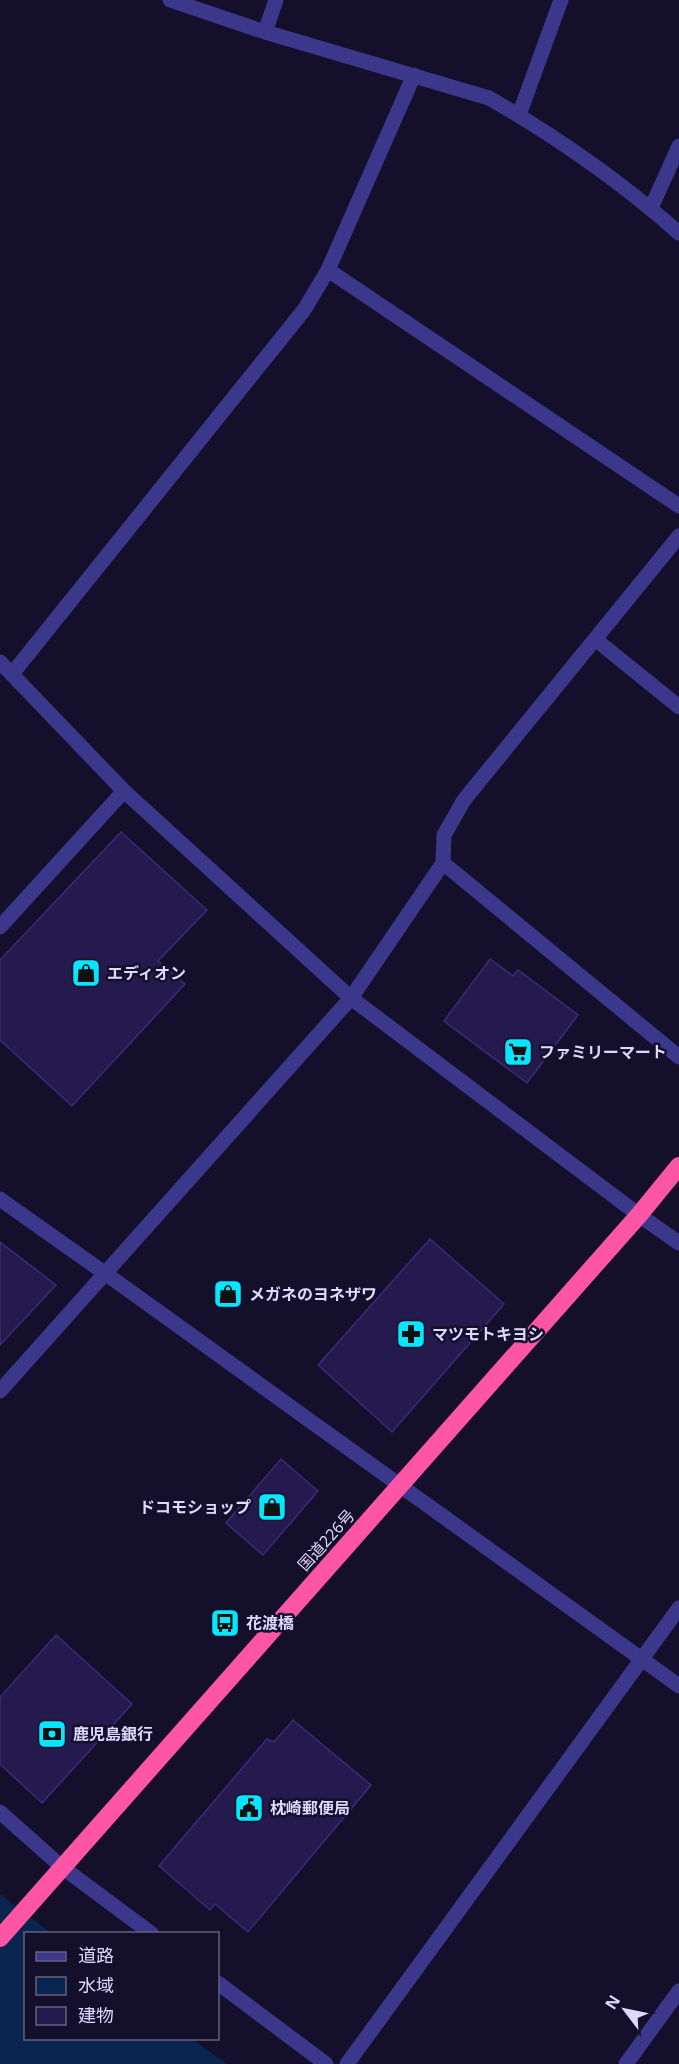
<svg xmlns="http://www.w3.org/2000/svg" width="679" height="2064" font-family="'Noto Sans','Noto Sans JP',sans-serif">
<style>
.water{fill:#0a2450}
.building{fill:#251a4d;stroke:#3b2b7a;stroke-width:1.5}
.lines{fill:none;stroke-linecap:round;stroke-linejoin:round}
.minor{stroke:#3b388c;stroke-width:15}
.highway{stroke:#ff55a6;stroke-width:18}
.labels{text-anchor:middle;stroke-width:5;stroke-linejoin:round;paint-order:stroke}
.poi-label{font-size:16px;font-weight:bold;fill:#dedaff;stroke:#140f2b;text-anchor:start}
.street-label{font-size:16px;fill:#dedaff;stroke:#140f2b}
</style>
<rect width="100%" height="100%" fill="#140f2b"/>
<path class="water" d="M0 1894 51 1933 26 1934V2038L192 2039 227 2064H0Z"/>
<path class="building" d="M121 832 207 910 158 961 185 984 72 1106 0 1040V960Z
M490 959 513 976 518 970 578 1015 527 1083 444 1021Z
M430 1239 504 1304 392 1432 318 1365Z
M0 1242 56 1285 0 1345Z
M281 1459 318 1491 263 1555 226 1523Z
M56 1635 132 1704 42 1803 0 1764V1697Z
M293 1720 371 1785 248 1932 215 1904 210 1910 159 1866 267 1739 274 1742Z"/>
<g class="lines">
<path class="minor" d="M170 0 265 32 489 98C557 137 621 182 679 233
M265 32 276 0
M519 115 561 0
M651 208 679 146
M328 270 679 506
M595 639 679 707
M0 662 124 791 351 998 639 1215 679 1243
M12 674 304 310 328 270 414 75
M443 863 679 1057
M0 927 124 791
M0 1199 106 1274 679 1686
M0 1391 351 998 443 863 444 835 464 800 679 536
M0 1812 62 1867 152 1934
M218 1983 326 2064
M347 2064 679 1608
M626 2064 679 1991"/>
<path class="highway" d="M0 1938 639 1215 679 1166"/>
</g>
<defs>
<g id="shop-square" transform="scale(1.5)"><rect x="-9" y="-9" width="18" height="18" rx="4" fill="#06e6ff" stroke="#140f2b"/><path d="M-5-2.5h2.3a2.7 3.5 0 0 1 5.4 0H5L5.5 6h-11ZM-1.5-2.5h3a1.5 2.3 0 0 0-3 0Z" fill="#111"/></g>
<g id="supermarket-square" transform="scale(1.5)"><rect x="-9" y="-9" width="18" height="18" rx="4" fill="#06e6ff" stroke="#140f2b"/><path d="M-6-5.5h2.5l.6 2H6L4.5 2H-2.5L-4.4-4H-6ZM-1.5 3.2a1.3 1.3 0 1 0 .1 0ZM3 3.2a1.3 1.3 0 1 0 .1 0Z" fill="#111"/></g>
<g id="pharmacy-square" transform="scale(1.5)"><rect x="-9" y="-9" width="18" height="18" rx="4" fill="#06e6ff" stroke="#140f2b"/><path d="M-2-6h4v4h4v4h-4v4h-4v-4h-4v-4h4Z" fill="#111"/></g>
<g id="bus-square" transform="scale(1.5)"><rect x="-9" y="-9" width="18" height="18" rx="4" fill="#06e6ff" stroke="#140f2b"/><path d="M-5-6H5V4H4V6H2V4H-2V6H-4V4H-5ZM-3.5-4V0h7V-4ZM-3.5 1.2v1.5H-2V1.2ZM2 1.2v1.5H3.5V1.2Z" fill="#111"/></g>
<g id="bank-square" transform="scale(1.5)"><rect x="-9" y="-9" width="18" height="18" rx="4" fill="#06e6ff" stroke="#140f2b"/><path d="M-6-4H6V4H-6ZM0-2.3a2.3 2.3 0 1 0 0 4.6a2.3 2.3 0 1 0 0-4.6Z" fill="#111"/></g>
<g id="civic-square" transform="scale(1.5)"><rect x="-9" y="-9" width="18" height="18" rx="4" fill="#06e6ff" stroke="#140f2b"/><path d="M-.6-6.5H3V-4.5H.6V-3L4-1V1h2V6H-6V1h2V-1L-.6-3ZM-1.2 2.5V6h2.4V2.5Z" fill="#111"/></g>
</defs>
<g fill-rule="evenodd">
<use href="#shop-square" x="86" y="973"/>
<use href="#supermarket-square" x="518" y="1052"/>
<use href="#shop-square" x="228" y="1294"/>
<use href="#pharmacy-square" x="411" y="1334"/>
<use href="#shop-square" x="272" y="1507"/>
<use href="#bus-square" x="225" y="1623"/>
<use href="#bank-square" x="52" y="1734"/>
<use href="#civic-square" x="249" y="1808"/>
</g>
<g class="labels">
<g class="poi-label">
<text x="107" y="979">エディオン</text>
<text x="539" y="1058">ファミリーマート</text>
<text x="249" y="1300">メガネのヨネザワ</text>
<text x="432" y="1340">マツモトキヨシ</text>
<text x="251" y="1513" text-anchor="end">ドコモショップ</text>
<text x="246" y="1629">花渡橋</text>
<text x="73" y="1740">鹿児島銀行</text>
<text x="270" y="1814">枕崎郵便局</text>
</g>
<g class="street-label">
<text transform="translate(326 1540) rotate(-48)" y="6">国道226号</text>
</g>
</g>
<rect x="24" y="1932" width="195" height="108" fill="#140f2b" stroke="#656080" stroke-width="1.5"/>
<rect x="36" y="1952" width="30" height="9" fill="#3b388c" stroke="#656080" stroke-width="1.5"/>
<text x="78" y="1962" font-size="18" fill="#dedaff">道路</text>
<rect x="36" y="1977" width="30" height="18" fill="#0a2450" stroke="#656080" stroke-width="1.5"/>
<text x="78" y="1992" font-size="18" fill="#dedaff">水域</text>
<rect x="36" y="2007" width="30" height="18" fill="#251a4d" stroke="#656080" stroke-width="1.5"/>
<text x="78" y="2022" font-size="18" fill="#dedaff">建物</text>
<g transform="translate(625 2010) rotate(302)" stroke="#140f2b" stroke-width="4.5" paint-order="stroke">
<path d="M0-4.5L10 22L0 15L-10 22Z" fill="#dedaff"/>
<text y="-9" font-size="16" font-weight="bold" text-anchor="middle" fill="#dedaff">N</text>
</g>
</svg>
